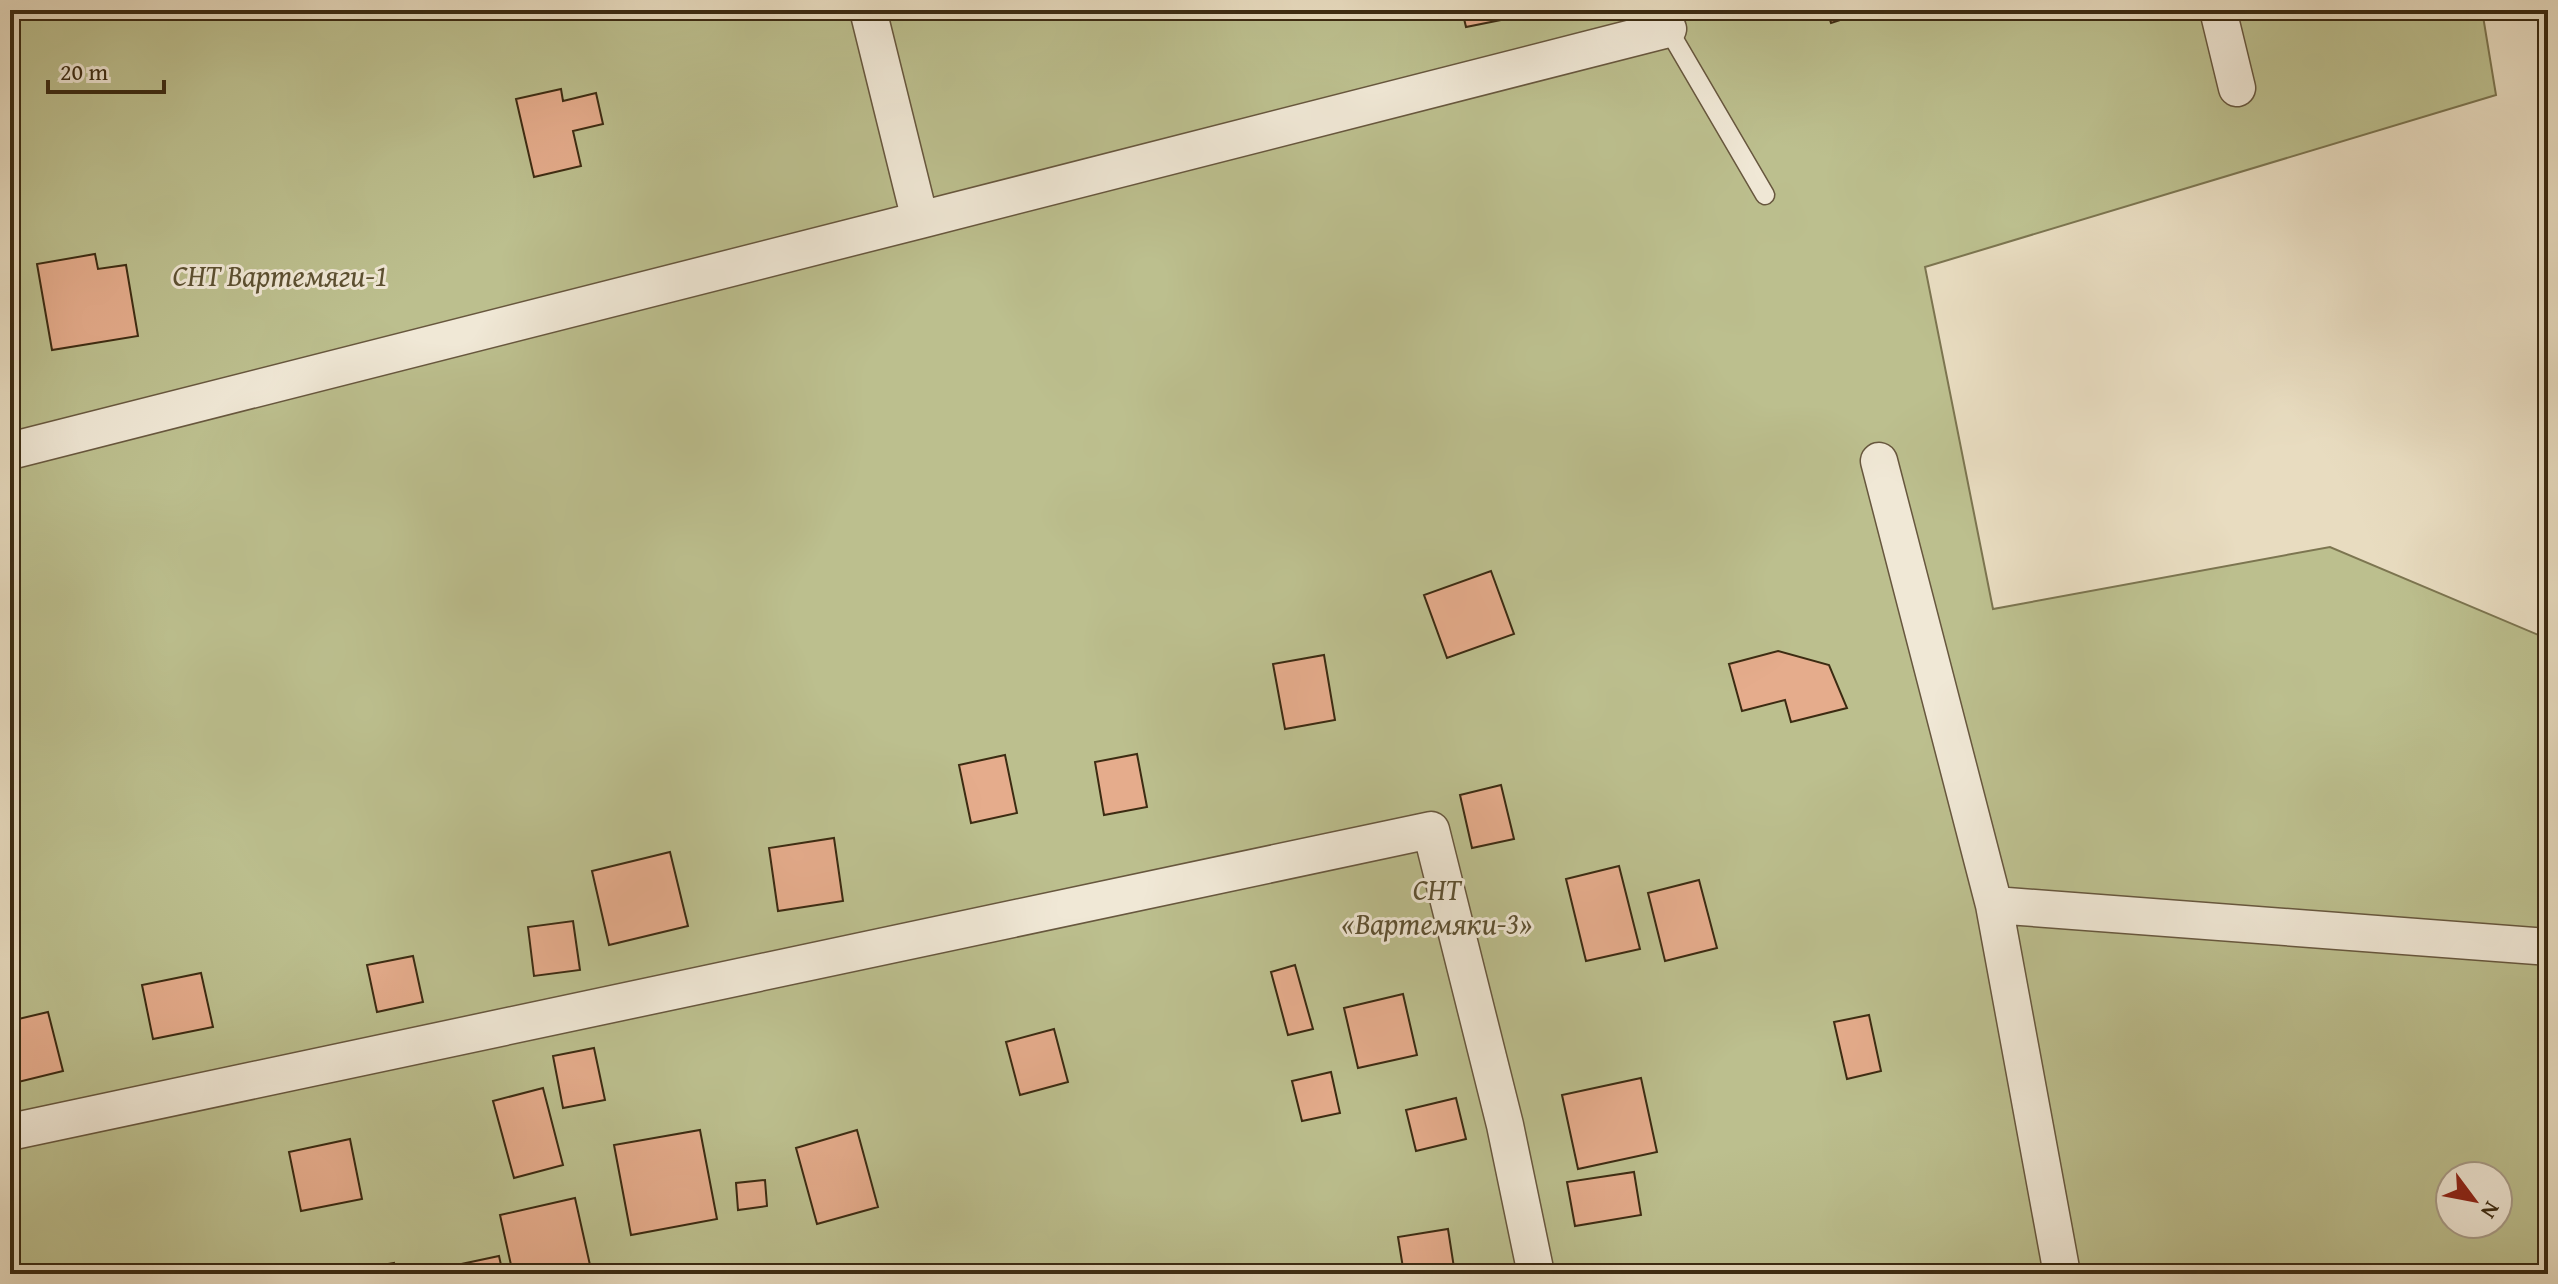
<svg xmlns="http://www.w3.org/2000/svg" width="2558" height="1284" font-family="'Gentium Book Plus',serif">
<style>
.green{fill:#bcbf8e;stroke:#7c7550;stroke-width:2;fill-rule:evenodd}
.building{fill:#e5ac8c;stroke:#3c2b12;stroke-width:2}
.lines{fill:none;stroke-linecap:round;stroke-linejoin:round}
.lane-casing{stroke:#67573e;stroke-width:21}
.street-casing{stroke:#67573e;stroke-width:39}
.lane{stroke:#f0e8d6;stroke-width:18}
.street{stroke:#f0e8d6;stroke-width:36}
.labels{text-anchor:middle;stroke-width:6;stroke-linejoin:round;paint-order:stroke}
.park-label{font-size:30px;font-style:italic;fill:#5c5031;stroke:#f0e8d6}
</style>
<rect width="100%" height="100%" fill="#e8dcc0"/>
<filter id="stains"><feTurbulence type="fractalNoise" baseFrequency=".0025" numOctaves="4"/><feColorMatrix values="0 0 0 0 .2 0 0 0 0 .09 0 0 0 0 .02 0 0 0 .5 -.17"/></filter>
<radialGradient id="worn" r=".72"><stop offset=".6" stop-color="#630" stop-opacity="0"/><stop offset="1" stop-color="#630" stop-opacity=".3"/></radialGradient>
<path class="green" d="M10 10H2482L2496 95 1925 267 1993 609 2330 547 2548 639V1274H10ZM2450 1176H2498V1224H2450Z"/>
<path class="building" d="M1462 10H1525L1526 15 1466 27Z
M1827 10H1871L1831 23Z
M561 89 563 101 596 93 603 124 573 131 581 166 534 177 516 99Z
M95 254 98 269 126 265 138 336 52 350 37 264Z
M1491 571 1514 634 1447 658 1424 595Z
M1778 651 1829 665 1847 708 1791 722 1785 700 1742 711 1729 664Z
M1324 655 1335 720 1285 729 1273 664Z
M1137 754 1147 807 1104 815 1095 762Z
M1005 755 1017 813 971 823 959 765Z
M1501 785 1514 839 1472 848 1460 795Z
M834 838 843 901 778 911 769 848Z
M670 852 688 926 609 945 592 871Z
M1619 866 1640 949 1586 961 1566 879Z
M1699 880 1717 948 1665 961 1648 893Z
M573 921 580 970 534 976 528 927Z
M413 956 423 1002 377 1012 367 965Z
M1295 965 1313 1029 1288 1035 1271 972Z
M201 973 213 1027 153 1039 142 985Z
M1403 994 1417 1055 1358 1068 1344 1008Z
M48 1012 63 1071 10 1084V1021Z
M1869 1015 1881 1071 1847 1079 1834 1022Z
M1054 1029 1068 1082 1020 1095 1006 1042Z
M594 1048 605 1100 563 1108 553 1056Z
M1331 1072 1340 1113 1302 1121 1292 1081Z
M1641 1078 1657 1152 1578 1169 1562 1095Z
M543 1088 563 1165 514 1178 493 1101Z
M1456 1098 1466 1139 1416 1151 1406 1110Z
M700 1130 717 1219 631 1235 614 1145Z
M857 1130 878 1207 817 1224 796 1148Z
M350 1139 362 1199 301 1211 289 1152Z
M1634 1172 1641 1215 1575 1226 1567 1182Z
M765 1180 767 1206 738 1210 736 1183Z
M575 1198 592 1274H513L500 1215Z
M1448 1229 1455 1274H1404L1398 1237Z
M499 1256 503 1274H434L433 1270Z
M394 1263 396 1274H361L360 1269Z"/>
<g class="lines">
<g class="lane-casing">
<path id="lane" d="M1668 29 1765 195"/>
</g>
<g class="street-casing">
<path id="street" d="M868 10 920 220 1668 29
M2218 10 2237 88
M10 451 920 220
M1879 461 1994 905 2548 947
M1994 905 2062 1274
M10 1132 1431 830 1505 1125 1536 1274"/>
</g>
<use href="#lane" class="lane"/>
<use href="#street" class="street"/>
</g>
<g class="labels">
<g class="park-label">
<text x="280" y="286">СНТ Вартемяги-1</text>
<text x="1437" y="900">СНТ<tspan x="1437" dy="34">«Вартемяки-3»</tspan></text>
</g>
</g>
<rect width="2558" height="1284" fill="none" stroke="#e8dcc0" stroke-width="40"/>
<rect x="12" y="12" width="2534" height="1260" fill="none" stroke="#3c2b12" stroke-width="4"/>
<rect x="20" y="20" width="2518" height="1244" fill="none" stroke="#3c2b12" stroke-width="2"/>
<g transform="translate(2474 1200) rotate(122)"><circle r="38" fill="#f0e8d6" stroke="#a89c88" stroke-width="2"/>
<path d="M0-6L14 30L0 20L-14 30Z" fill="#8f2418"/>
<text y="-12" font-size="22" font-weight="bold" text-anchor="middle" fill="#3c2b12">N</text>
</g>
<path d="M48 80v12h116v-12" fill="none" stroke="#3c2b12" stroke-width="4"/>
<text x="60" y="80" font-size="24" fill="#3c2b12" stroke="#f0e8d6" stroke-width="6" paint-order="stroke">20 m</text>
<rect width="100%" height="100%" filter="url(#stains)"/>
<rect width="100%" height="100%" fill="url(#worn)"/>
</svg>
